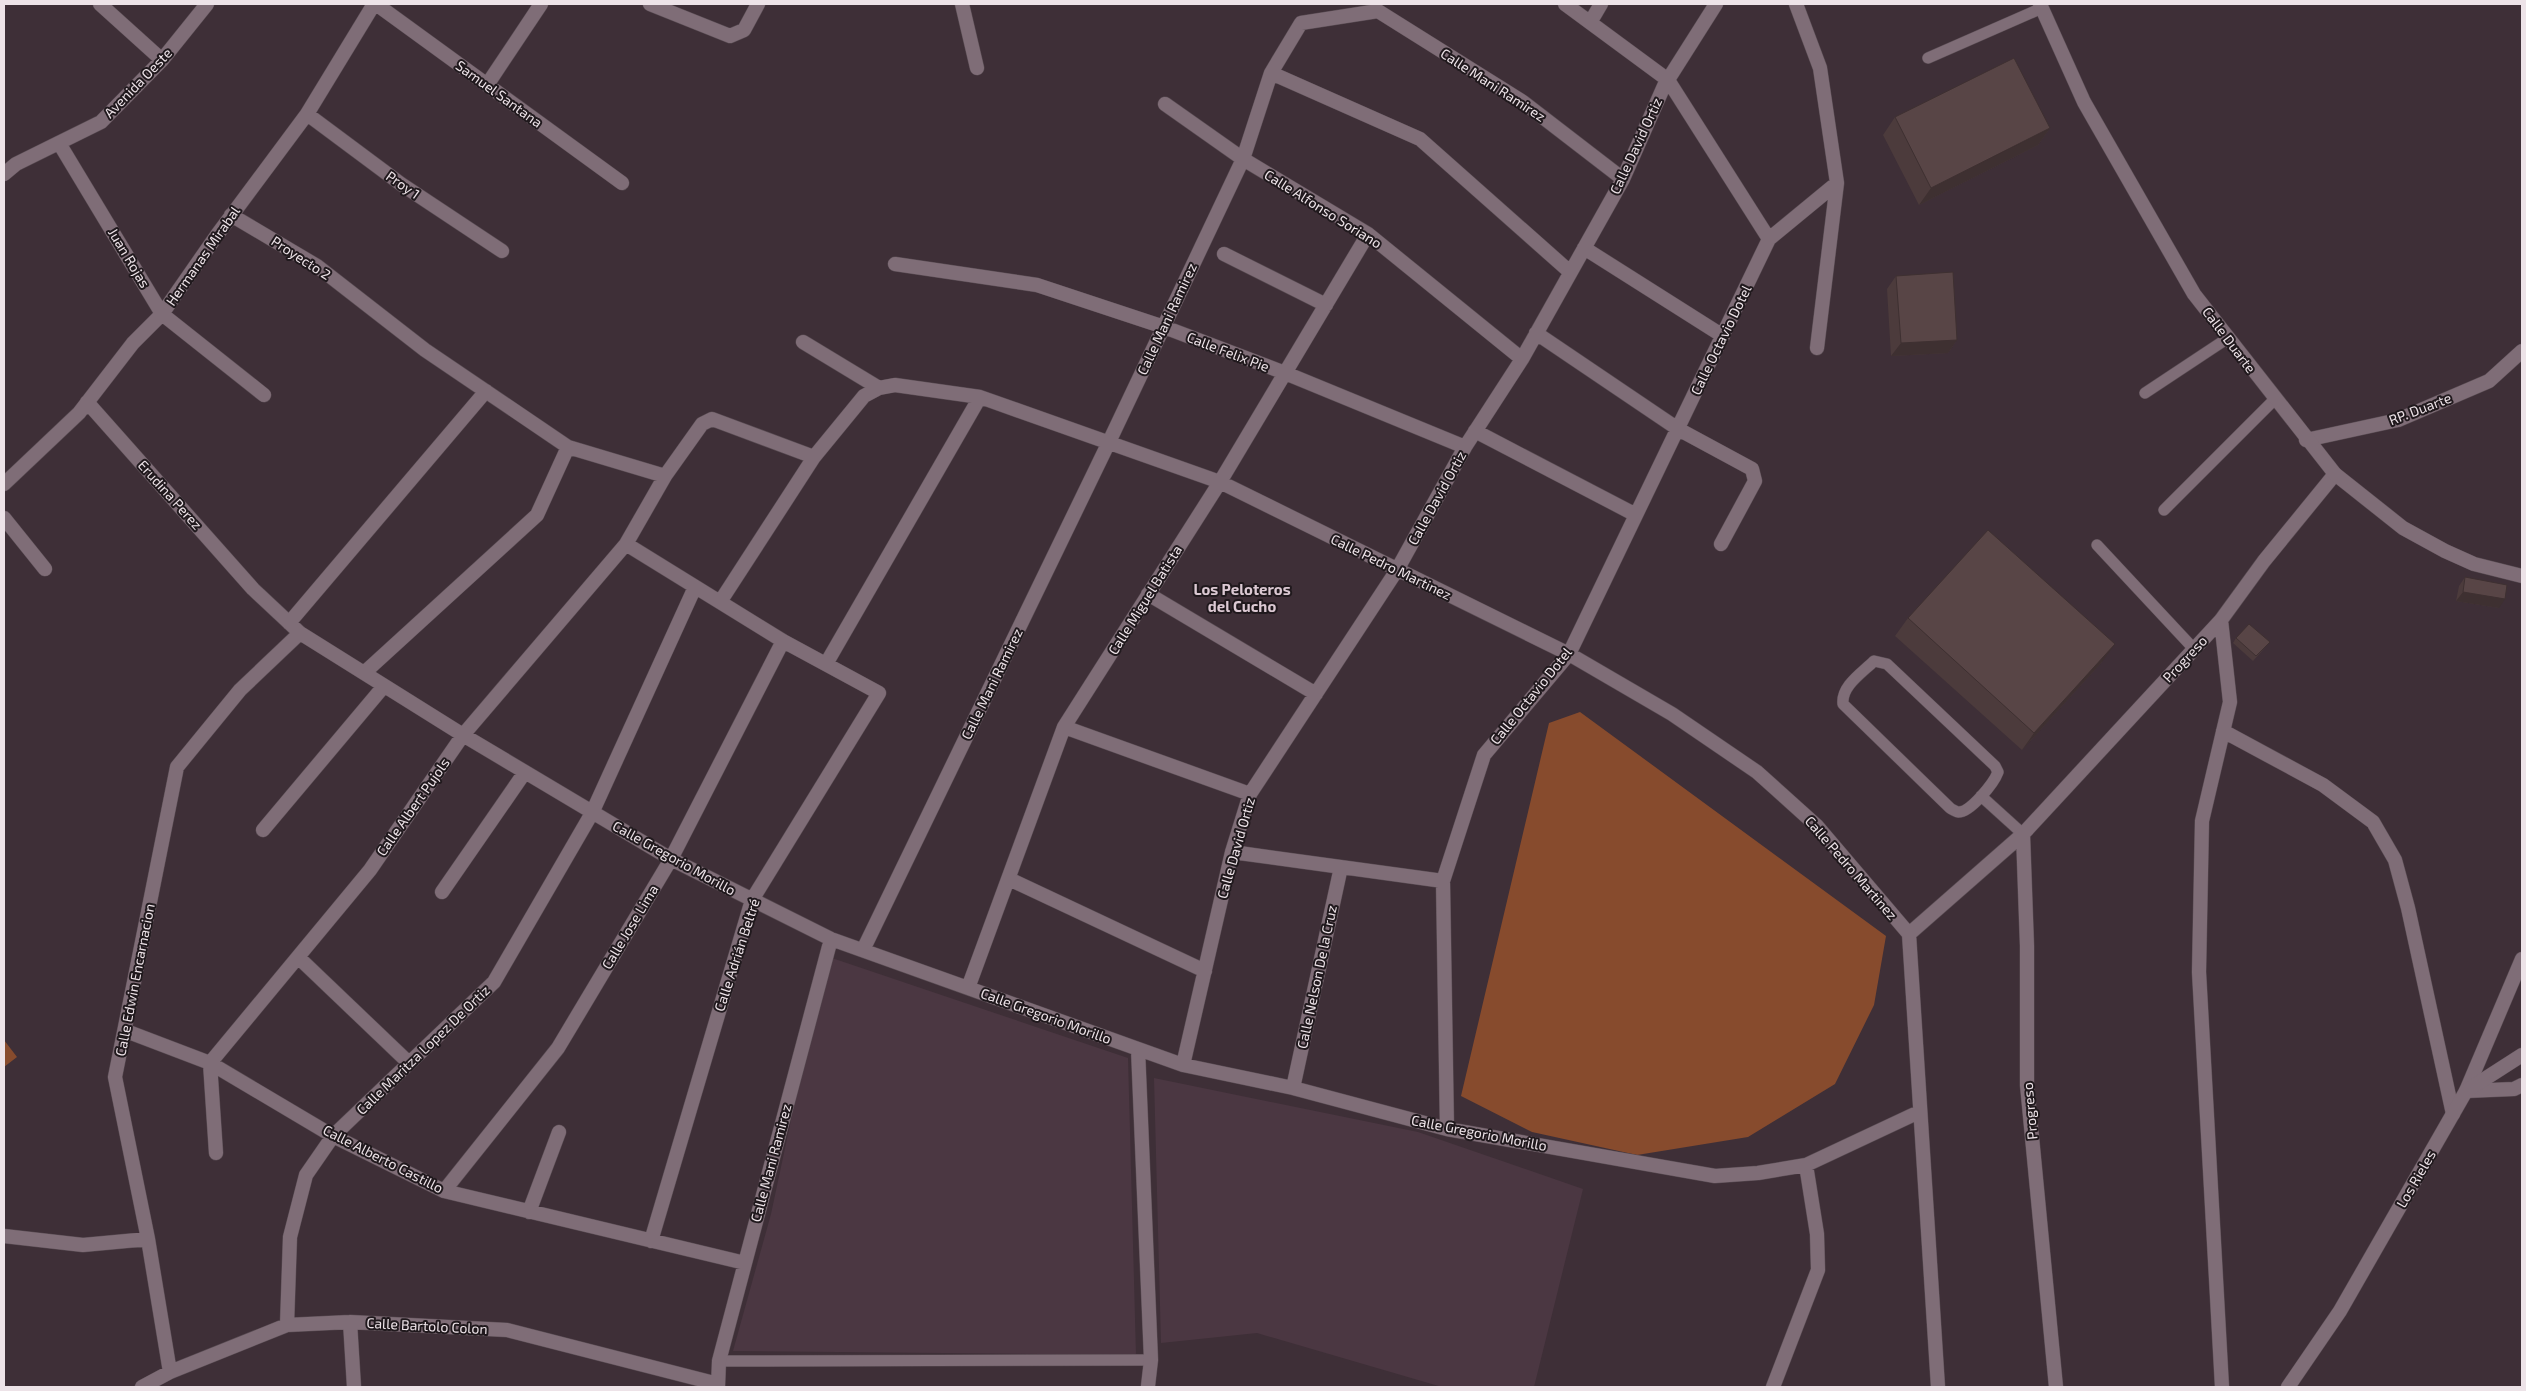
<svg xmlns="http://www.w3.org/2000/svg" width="2526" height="1391" font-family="'Exo 2',sans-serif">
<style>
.built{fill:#4b3742}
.pitch{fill:#874b2d}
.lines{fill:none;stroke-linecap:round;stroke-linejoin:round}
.service-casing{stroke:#594c53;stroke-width:12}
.minor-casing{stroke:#594c53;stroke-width:15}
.tertiary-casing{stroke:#594c53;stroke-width:15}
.service{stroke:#7f6d77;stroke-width:11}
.minor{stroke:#7f6d77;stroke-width:14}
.tertiary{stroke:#7f6d77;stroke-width:14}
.wall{fill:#4c3b3c}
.shaded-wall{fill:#3e3031}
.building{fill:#584546;stroke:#3e3031}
.labels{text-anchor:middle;stroke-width:4;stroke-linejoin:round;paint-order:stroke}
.street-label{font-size:14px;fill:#ede3e8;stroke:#20191d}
.neighbourhood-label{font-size:15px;font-weight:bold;fill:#dcc9d3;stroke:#20191d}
</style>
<rect width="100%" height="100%" fill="#3e2f37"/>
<path class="built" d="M826 956 1128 1058 1136 1355 733 1351 771 1214Z
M1154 1078 1418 1132 1583 1189 1534 1387H1442L1257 1333 1161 1343Z"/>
<path class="pitch" d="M1580 712 1886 936 1874 1005 1835 1084 1748 1137 1637 1155 1532 1132 1461 1096 1549 723Z
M4 1040 17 1057 4 1067Z"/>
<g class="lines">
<g class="service-casing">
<path id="service" d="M1928 58 2042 8
M2145 393 2228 338
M2164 510 2275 399
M2097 545 2194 649
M1874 661 1887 664 1995 766 1998 772C1994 783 1970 813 1958 812 1957 812 1951 809 1950 808L1843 704C1841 686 1862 673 1874 661Z
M1981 796 2023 834
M719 1361 1151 1360"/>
</g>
<g class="minor-casing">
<path id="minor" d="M100 4 162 60
M376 4 622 183
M650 4 730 36 744 30 758 4
M962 4 977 68
M1565 4 1668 80 1769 239
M1796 4 1820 68 1837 183 1817 348
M1591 21 1601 4
M1271 73 1420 139 1570 272
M487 85 541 4
M1165 104 1243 159 1368 234 1522 359
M307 114 401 184 502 251
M59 143 162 314 264 395
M4 174 16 164 101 122 162 60 207 4
M231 215 317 266 425 350 568 447 665 476 702 424 712 419 814 457
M1584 248 1723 336
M1224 254 1326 305
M895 264 1037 285 1164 327 1285 373 1465 447
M1536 333 1678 429 1752 469 1755 481 1721 544
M803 342 879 388
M87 402 253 589 300 633 463 735 671 859 831 939 1183 1065 1293 1088 1447 1129 1715 1176 1758 1173 1806 1165 1919 1112
M1475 431 1636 515
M2306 440 2398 420 2489 381 2522 351
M4 484 79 413 133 343 162 314 217 235 307 114 374 4
M4 518 45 569
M626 544 783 641 879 693 752 900 651 1241
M1148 594 1316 694
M720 602 814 457 864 396 879 388 895 385 980 397 1220 482 1569 654 1672 714 1757 772 1817 826 1909 934
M2221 620 2230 702 2202 821 2199 972 2222 1387
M289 623 486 391
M826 664 980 397
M364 673 537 515 568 447
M1064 727 1250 794
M2223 731 2323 785 2373 822 2395 860 2408 908 2453 1114
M263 830 384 686
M2023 834 2027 946V1085L2056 1387
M1232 852 1443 881
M1009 879 1205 971
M442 892 525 772
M1909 934 2023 834 2221 620 2264 561 2335 474
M1909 934 1938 1387
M863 950 1109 442 1243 159 1271 73 1301 23 1378 11 1523 102 1623 179
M298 957 409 1063
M2522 959 2466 1091 2514 1089 2522 1085
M968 988 1064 727 1220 482 1368 234
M126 1031 210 1063 333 1136 444 1191 745 1263
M1138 1049 1151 1360 1148 1386
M1183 1065 1232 852 1250 794 1397 570 1465 447 1522 359 1623 179 1664 86 1716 4
M1293 1088 1341 867
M1447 1129 1443 881 1484 755 1569 654 1769 239 1837 183
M216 1153 210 1063 370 870 463 735 626 544 665 476
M444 1191 558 1048 671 859 783 641
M529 1212 559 1132
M4 1236 83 1245 148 1239
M350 1322 354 1387
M287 1325 290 1237 306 1175 333 1136 494 982 592 813 695 587
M170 1372 148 1239 115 1077 177 767 240 690 300 633
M142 1387 170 1372 287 1325 350 1322 507 1330 718 1384
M718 1387 719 1361 831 939
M1773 1387 1818 1270 1817 1234 1806 1165"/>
</g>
<g class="tertiary-casing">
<path id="tertiary" d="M2040 4 2084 102 2194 294 2335 474 2403 528 2445 551 2474 564 2522 576
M2288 1387 2340 1311 2466 1091 2522 1055"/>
</g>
<use href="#service" class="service"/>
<use href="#minor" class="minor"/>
<use href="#tertiary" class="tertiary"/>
</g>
<path class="wall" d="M1895 117 2050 128 2038 145 1919 205 1883 135Z
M1896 276 1957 340 1948 353 1891 356 1887 289Z
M2465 577 2499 608 2456 601 2459 586Z
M1908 618 2102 662 2022 750 1895 636Z
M2236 638 2270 642 2253 661 2233 643Z"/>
<path class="shaded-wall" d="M2050 128 2038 145 1919 205 1931 188Z
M1957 340 1948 353 1891 356 1901 343Z
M2463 592 2505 599 2499 608 2456 601Z
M2115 644 2102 662 2022 750 2034 733Z"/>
<path class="building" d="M2014 58 2050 128 1931 188 1895 117Z
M1953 272 1957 340 1901 343 1896 276Z
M1988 530 2115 644 2034 733 1908 618Z
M2465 577 2507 585 2505 599 2463 592Z
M2249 624 2270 642 2256 656 2236 638Z"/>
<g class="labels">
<g class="street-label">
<text transform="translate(138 83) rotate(-46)" y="5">Avenida Oeste</text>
<text transform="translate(1493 85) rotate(33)" y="5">Calle Mani Ramirez</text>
<text transform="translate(499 94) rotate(36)" y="5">Samuel Santana</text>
<text transform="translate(1636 146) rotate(-65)" y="5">Calle David Ortiz</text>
<text transform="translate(403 185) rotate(35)" y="5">Proy 1</text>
<text transform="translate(1323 209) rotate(32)" y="5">Calle Alfonso Soriano</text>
<text transform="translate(203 256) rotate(-55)" y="5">Hermanas Mirabal</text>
<text transform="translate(129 258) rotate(59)" y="5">Juan Rojas</text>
<text transform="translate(301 258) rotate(33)" y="5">Proyecto 2</text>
<text transform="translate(1167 319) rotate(-65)" y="5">Calle Mani Ramirez</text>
<text transform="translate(1721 340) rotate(-64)" y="5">Calle Octavio Dotel</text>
<text transform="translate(2229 340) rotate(53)" y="5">Calle Duarte</text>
<text transform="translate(1228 352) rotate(21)" y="5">Calle Felix Pie</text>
<text transform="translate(2420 409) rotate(-21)" y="5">RP. Duarte</text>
<text transform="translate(170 495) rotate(48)" y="5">Erudina Perez</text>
<text transform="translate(1437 498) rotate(-61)" y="5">Calle David Ortiz</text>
<text transform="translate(1391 567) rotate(26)" y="5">Calle Pedro Martinez</text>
<text transform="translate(1145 600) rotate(-58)" y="5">Calle Miguel Batista</text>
<text transform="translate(2185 659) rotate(-47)" y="5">Progreso</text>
<text transform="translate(992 684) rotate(-64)" y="5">Calle Mani Ramirez</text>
<text transform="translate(1531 696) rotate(-51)" y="5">Calle Octavio Dotel</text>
<text transform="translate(413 807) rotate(-55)" y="5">Calle Albert Pujols</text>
<text transform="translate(1236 848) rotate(-74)" y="5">Calle David Ortiz</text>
<text transform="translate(674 858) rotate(29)" y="5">Calle Gregorio Morillo</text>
<text transform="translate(1851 868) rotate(49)" y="5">Calle Pedro Martinez</text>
<text transform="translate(630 927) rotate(-59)" y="5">Calle Jose Lima</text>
<text transform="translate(737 955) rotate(-72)" y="5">Calle Adrián Beltré</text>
<text transform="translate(1317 977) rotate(-78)" y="5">Calle Nelson De la Cruz</text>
<text transform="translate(135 980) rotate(-79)" y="5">Calle Edwin Encarnacion</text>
<text transform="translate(1046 1016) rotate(20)" y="5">Calle Gregorio Morillo</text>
<text transform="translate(423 1050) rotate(-44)" y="5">Calle Maritza Lopez De Ortiz</text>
<text transform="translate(2030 1111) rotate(-95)" y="5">Progreso</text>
<text transform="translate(1479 1133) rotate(11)" y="5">Calle Gregorio Morillo</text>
<text transform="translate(383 1159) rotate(27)" y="5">Calle Alberto Castillo</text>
<text transform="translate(771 1163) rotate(-75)" y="5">Calle Mani Ramirez</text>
<text transform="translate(2416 1179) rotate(-60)" y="5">Los Rieles</text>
<text transform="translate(427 1326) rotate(3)" y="5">Calle Bartolo Colon</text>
</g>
<g class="neighbourhood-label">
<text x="1242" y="595">Los Peloteros<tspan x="1242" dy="17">del Cucho</tspan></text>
</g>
</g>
<rect width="2526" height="1391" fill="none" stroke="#ede3e8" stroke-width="10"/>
</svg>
